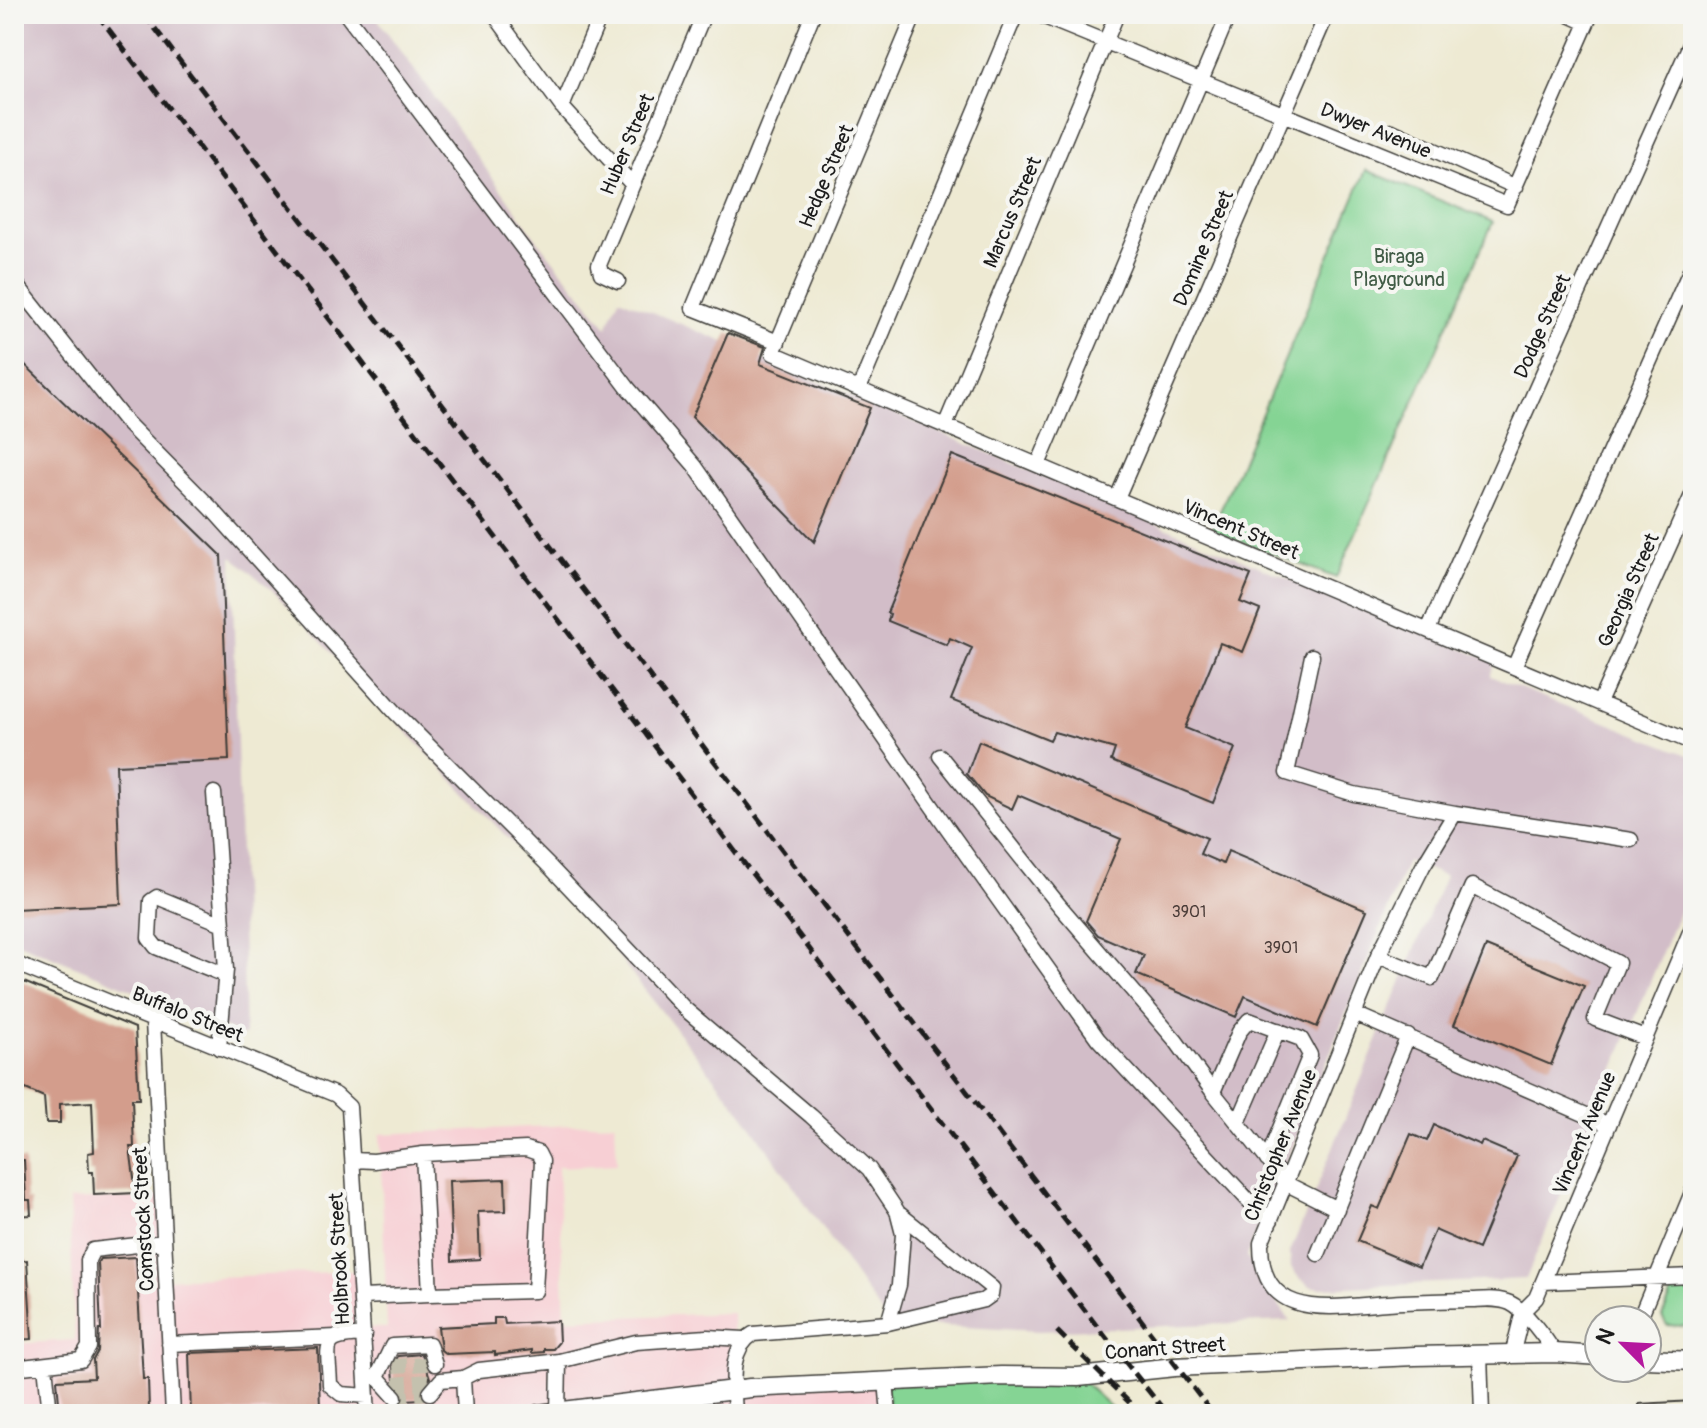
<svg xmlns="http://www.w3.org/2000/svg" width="1707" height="1428" font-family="Pangolin,sans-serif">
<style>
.built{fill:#f7cfd4}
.industrial{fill:#d2bdc8}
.green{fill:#85d494;stroke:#507858;stroke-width:2}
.building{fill:#d39d8c}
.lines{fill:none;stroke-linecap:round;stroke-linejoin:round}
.minor-tunnel{stroke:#c4c1ae;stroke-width:14;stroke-dasharray:14 7;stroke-linecap:butt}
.minor-casing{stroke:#3c3b37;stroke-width:17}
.major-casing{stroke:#3c3b37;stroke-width:21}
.minor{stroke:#fff;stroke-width:14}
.major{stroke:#fff;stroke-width:18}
.rail{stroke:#1c1c1c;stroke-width:5;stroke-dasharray:12 6;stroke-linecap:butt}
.labels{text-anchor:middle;stroke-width:8;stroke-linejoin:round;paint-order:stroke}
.number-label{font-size:16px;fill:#4a3c38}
.street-label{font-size:20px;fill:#1c1c1c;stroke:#f6f6f2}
.park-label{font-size:20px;fill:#415c46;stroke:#f6f6f2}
</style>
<rect width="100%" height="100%" fill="#f6f6f2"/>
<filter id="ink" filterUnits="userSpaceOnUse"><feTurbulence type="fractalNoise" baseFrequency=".0125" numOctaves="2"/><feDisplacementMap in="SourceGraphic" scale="16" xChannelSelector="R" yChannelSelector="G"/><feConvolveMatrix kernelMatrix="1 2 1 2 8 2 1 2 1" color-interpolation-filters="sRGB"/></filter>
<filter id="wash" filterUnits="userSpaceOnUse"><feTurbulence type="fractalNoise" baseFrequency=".006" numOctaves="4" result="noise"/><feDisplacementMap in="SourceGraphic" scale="32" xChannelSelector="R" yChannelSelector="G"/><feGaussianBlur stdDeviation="1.8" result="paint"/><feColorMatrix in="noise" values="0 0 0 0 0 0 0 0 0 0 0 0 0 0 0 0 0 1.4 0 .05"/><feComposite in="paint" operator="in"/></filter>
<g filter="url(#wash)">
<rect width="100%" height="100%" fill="#eeead3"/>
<path class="built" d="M615 1123 617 1164 558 1167 565 1319 733 1313 734 1389 886 1381 889 1414H14V1344L75 1340 69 1200 162 1196 166 1279 360 1271 363 1328H387L380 1134Z"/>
<path class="industrial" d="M14 14H374L541 245 607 327 619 298 1296 582 1495 662 1490 676 1693 757V879L1526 1279 1321 1288 1310 1286 1299 1278 1291 1267 1290 1252 1445 876 1407 861 1272 1198 1246 1256 1290 1321 1039 1331 888 1323 746 1118 606 941 274 592 232 556 245 1036 14 941Z"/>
<path class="green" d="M1366 170 1493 222 1336 578 1212 530Z
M1693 1285V1327L1667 1325 1662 1317 1675 1286Z
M1078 1377 1118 1414H889L886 1381Z"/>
<g id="blocks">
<path class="building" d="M728 333 765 347 760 364 870 408 814 542 692 417Z
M14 354 221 555 229 760 116 765 121 904 14 909Z
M952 455 1251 575 1240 602 1260 610 1243 652 1220 643 1185 728 1235 748 1213 803 1111 761 1115 749 1054 732 1050 740 951 700 972 648 950 638 947 645 888 621 890 614 887 613Z
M979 741 1207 838 1200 854 1223 864 1228 851 1367 910 1317 1027 1245 996 1236 1017 1136 974 1144 955 1098 935 1086 921 1121 839 1018 795 1012 809 985 796 967 774Z
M1486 946 1584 986 1551 1065 1454 1025Z
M14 978 135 1028 139 1099H132L134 1147H130L136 1193 94 1195 93 1172H89L88 1153 94 1152 92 1102 60 1104V1123H46L44 1097 14 1084Z
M1434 1125 1480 1145 1482 1141 1517 1156 1478 1249 1435 1230 1419 1267 1357 1241 1372 1206 1379 1209 1411 1134 1427 1141Z
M14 1160H24L26 1200H30L31 1215 14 1216Z
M505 1179 506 1211 478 1212 480 1259 452 1261 449 1181Z
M136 1257 143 1379H148L149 1410 145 1414H60L57 1380 94 1378 93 1360 98 1351 99 1330H101L98 1262 100 1259Z
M27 1260 32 1339 14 1340V1261Z
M494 1318H504L505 1324 558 1321 559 1342 553 1349H544V1352L532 1353V1350L495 1355V1352L446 1354 441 1350 438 1327 494 1324Z
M318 1348 320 1409 191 1414 189 1353Z
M422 1354 430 1378 420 1390 422 1399 404 1400 403 1391 394 1381 393 1367 398 1356Z
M1693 1401V1414H1639V1404Z"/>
</g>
</g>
<g filter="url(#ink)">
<use href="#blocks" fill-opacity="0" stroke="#3c3b37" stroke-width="2"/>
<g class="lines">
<path class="minor-tunnel" d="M393 1366 429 1364
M394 1384 430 1381
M395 1397 430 1393"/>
<g class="minor-casing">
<path id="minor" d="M346 14 628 388 695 466 948 829 1098 1039 1247 1199 1271 1220
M494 14 562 107 631 183
M915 14 773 353 1693 743
M1037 14 1507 205 1591 14
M1567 14 1587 23
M562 107 601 14
M1392 131 1516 187
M14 281 125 421 212 509 396 713 551 868 685 1009 811 1116 869 1169 897 1211 903 1234 899 1285 888 1323
M618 281 601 273 599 265 704 14
M778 342 693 308 813 14
M859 389 1016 14
M945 426 1117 14
M1038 465 1229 14
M1117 498 1327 14
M1428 630 1693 38
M1312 656 1287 773 1354 794 1455 813
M1514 667 1693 264
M1599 703 1693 493
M940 756 1059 905 1176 1041 1213 1092
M214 793 226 970 219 1048
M223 924 157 897 151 901 149 938 156 947 225 975
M1378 956 1432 978 1472 886 1618 963 1595 1019 1645 1038
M14 963 336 1095 349 1107 368 1414
M1355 1014 1609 1125
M153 1021 173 1414
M1238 1123 1278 1030
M354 1160 374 1161 423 1154
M1267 1160 1310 1055 1301 1039 1249 1020 1239 1032 1213 1092 1287 1184 1337 1209
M1318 1254 1408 1036
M1543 1282 1693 1276
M362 1297 430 1294 423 1154 526 1149 538 1153 542 1161 535 1291 430 1294
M1639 1320 1693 1190
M364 1335C318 1337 329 1345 330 1385L341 1394 367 1396
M169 1344 337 1337
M1555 1353C1546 1339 1525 1310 1510 1303 1497 1297 1481 1300 1468 1300 1441 1301 1414 1301 1387 1303 1333 1307 1260 1323 1261 1243L1378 956 1423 866 1455 813 1631 840
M1480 1354 1482 1414
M1512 1355 1523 1311 1536 1298 1693 925
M45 1365 50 1414
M14 1368 81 1360 89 1347 88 1260 93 1250 164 1242
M886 1381 889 1414
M430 1393 441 1380 463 1378
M395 1397 377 1377 392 1346 429 1344 435 1364
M465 1414 463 1378 479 1370 559 1361 636 1342 707 1337 744 1339
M558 1414 559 1361
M735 1414C734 1387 727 1350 753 1334L888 1323 984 1300 991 1295 992 1288 897 1212"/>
</g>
<g class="major-casing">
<path id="major" d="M1647 1359 1693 1361
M539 1414 750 1388 1001 1376 1078 1377 1175 1367 1415 1356 1555 1353 1599 1356"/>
</g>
<use href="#minor" class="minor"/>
<use href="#major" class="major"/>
<path class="rail" d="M97 14 1096 1325 1167 1414
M144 14 1213 1414
M1057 1331 1141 1414"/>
</g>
</g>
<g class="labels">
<g class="number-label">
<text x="1189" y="917">3901</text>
<text x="1281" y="953">3901</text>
</g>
<g class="street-label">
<text transform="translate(1376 130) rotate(22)" y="7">Dwyer Avenue</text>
<text transform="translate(627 144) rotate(-67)" y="7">Huber Street</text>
<text transform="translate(826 176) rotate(-67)" y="7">Hedge Street</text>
<text transform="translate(1012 212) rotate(-67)" y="7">Marcus Street</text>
<text transform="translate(1203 248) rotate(-67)" y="7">Domine Street</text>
<text transform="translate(1542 326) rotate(-66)" y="7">Dodge Street</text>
<text transform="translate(1241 529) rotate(23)" y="7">Vincent Street</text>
<text transform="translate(1628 590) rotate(-66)" y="7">Georgia Street</text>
<text transform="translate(188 1014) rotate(22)" y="7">Buffalo Street</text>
<text transform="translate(1584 1133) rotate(-67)" y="7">Vincent Avenue</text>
<text transform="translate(1280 1145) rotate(-68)" y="7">Christopher Avenue</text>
<text transform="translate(143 1219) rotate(-93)" y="7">Comstock Street</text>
<text transform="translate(339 1259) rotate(-93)" y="7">Holbrook Street</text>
<text transform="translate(1165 1348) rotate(-4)" y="7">Conant Street</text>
</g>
<g class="park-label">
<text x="1399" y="263">Biraga<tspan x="1399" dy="23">Playground</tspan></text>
</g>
</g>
<rect width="1707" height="1428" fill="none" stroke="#f6f6f2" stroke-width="48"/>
<g transform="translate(1623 1344) rotate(294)"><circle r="38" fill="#f6f6f2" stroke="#9f9f9c" stroke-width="2"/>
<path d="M0-6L14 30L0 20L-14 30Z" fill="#b5179e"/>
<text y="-12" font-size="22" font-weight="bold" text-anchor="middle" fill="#1c1c1c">N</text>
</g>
</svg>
